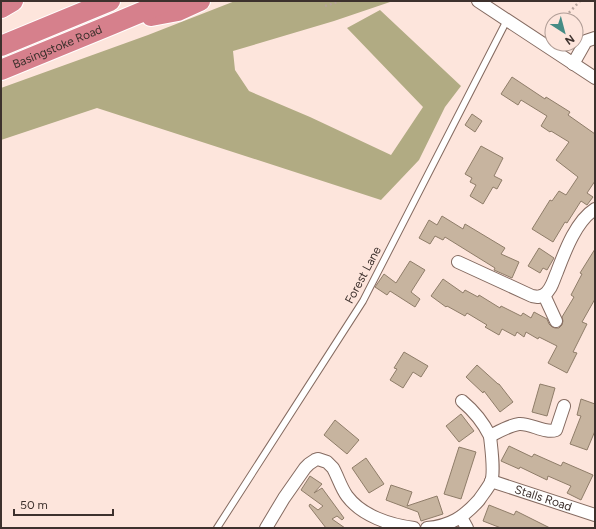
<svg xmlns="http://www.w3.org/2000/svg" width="596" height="529" font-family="Figtree,sans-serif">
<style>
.forest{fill:#b1ab83}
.building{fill:#c7b49f;stroke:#8f7d69}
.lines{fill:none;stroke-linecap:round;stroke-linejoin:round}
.service-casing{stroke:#856b61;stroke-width:8}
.minor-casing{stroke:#856b61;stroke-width:14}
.trunk-casing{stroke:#fff;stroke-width:22}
.path{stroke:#b7a49c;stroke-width:2.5;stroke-dasharray:2 3;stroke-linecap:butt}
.service{stroke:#fff;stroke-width:6}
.minor{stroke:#fff;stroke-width:12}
.trunk{stroke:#d6808c;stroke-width:20}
.labels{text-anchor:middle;stroke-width:3;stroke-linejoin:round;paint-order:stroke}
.street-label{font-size:12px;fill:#3d312d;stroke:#fde5dc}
</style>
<rect width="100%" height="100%" fill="#fde5dc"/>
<path class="forest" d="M235 1H393L334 21 233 51 235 70 249 91 310 117 391 155 423 107 347 28 380 10 461 86 445 107 419 160 381 200 97 108 1 140V88L148 35Z"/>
<path class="building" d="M512 77 545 99 546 97 570 112 568 115 595 134V181L587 193 593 197 587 205 581 201 567 223 565 222 553 242 532 229 550 200 552 201 559 191 566 195 578 177 556 160 569 142 551 131 550 132 541 126 547 116 521 100 518 105 501 94Z
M472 114 482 121 475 132 465 125Z
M481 146 503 158 494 176 502 180 497 189 493 187 483 204 470 196 476 185 470 182 472 178 465 174Z
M442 216 463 229 465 224 505 248 501 254 519 262 512 278 494 270 495 268 445 237 443 240 435 236 430 244 419 238 429 220 437 225Z
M539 248 554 258 547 270 543 268 540 273 528 266Z
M595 249V299L582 322 587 324 573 352 577 353 567 373 548 363 557 346 539 337 538 339 526 332 524 337 517 332 515 336 502 329 499 335 485 327 487 325 467 313 465 316 447 306 446 307 431 296 443 279 463 293 465 290 478 297 479 295 500 308 501 306 521 316 523 313 531 318 534 312 547 319 549 324 552 327 555 328H559L562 325 563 321 562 317 574 297 571 295 582 274 580 273Z
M410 261 425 270 411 292 420 299 415 307 390 291 387 295 375 287 384 274 396 283Z
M404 352 428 366 421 377 413 372 403 388 390 380 397 369 394 368Z
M477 365 498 384H499L513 402 500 412 484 391 483 393 466 377Z
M540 384 555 388 547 416 532 412Z
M581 399 595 404V431L587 450 570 444 581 416 577 415Z
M461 414 474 431 459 442 446 426Z
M335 420 359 440 347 454 324 435Z
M509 446 532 457 534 454 561 466 563 462 593 475 581 500 567 493 571 486 548 476 547 480 520 467 519 469 501 461Z
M459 447 476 452 461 499 444 494Z
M366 458 384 484 369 493 352 468Z
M310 476 322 484 314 493 322 488 344 518 342 520 337 516 332 519 345 528H326L309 506 310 504 318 510 323 506 301 490Z
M391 485 412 492 407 506 437 496 443 514 421 521 418 512 386 500Z
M489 505 514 515 516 511 550 528H501L483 521Z"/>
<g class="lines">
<g class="service-casing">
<path id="service" d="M217 528 363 301 507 20"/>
</g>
<g class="minor-casing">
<g id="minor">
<path d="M478 1 595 78"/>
<path d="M573 64 586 41 595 38"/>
<path d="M458 262 532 296 538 297 544 295 556 321"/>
<path d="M544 295C552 289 553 281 557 272 565 251 576 221 595 209"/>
<path d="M462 401C474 411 483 422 490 436 498 432 510 425 519 424 531 423 545 434 556 430L564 406"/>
<path id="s1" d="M491 481 595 515"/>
<path d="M461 517 467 528"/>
<path d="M266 528 284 498 305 468 309 464 315 460 318 459 327 462 333 468C338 477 341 488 347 496 362 516 390 525 414 528"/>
<path d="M427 528C450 526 464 517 479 500 483 494 488 488 491 482 495 472 491 447 490 436"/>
</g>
</g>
<g class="trunk-casing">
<g id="trunk">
<path d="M1 8 13 1"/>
<path d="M151 16 178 11 200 1"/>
<path d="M1 46 110 1"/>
<path id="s2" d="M1 70 113 24 168 1"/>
</g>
</g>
<path class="path" d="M325 6 341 1
M562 20 580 1"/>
<use href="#service" class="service"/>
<use href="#minor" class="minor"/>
<use href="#trunk" class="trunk"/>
</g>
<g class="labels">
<g class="street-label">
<text dy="4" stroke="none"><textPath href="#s2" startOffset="61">Basingstoke Road</textPath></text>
<text transform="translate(363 275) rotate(-62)" y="4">Forest Lane</text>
<text dy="4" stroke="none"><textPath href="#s1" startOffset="55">Stalls Road</textPath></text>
</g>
</g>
<rect width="596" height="529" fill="none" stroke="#3d312d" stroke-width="4"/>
<g transform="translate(564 32) rotate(144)"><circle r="19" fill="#fde5dc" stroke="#b09d96"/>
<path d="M0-3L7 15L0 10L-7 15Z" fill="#468c85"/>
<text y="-6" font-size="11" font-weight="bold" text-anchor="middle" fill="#3d312d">N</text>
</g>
<path d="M14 509v6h99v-6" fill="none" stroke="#3d312d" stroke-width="2"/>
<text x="20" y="509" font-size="12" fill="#3d312d" stroke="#fde5dc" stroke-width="3" paint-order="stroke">50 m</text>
</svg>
